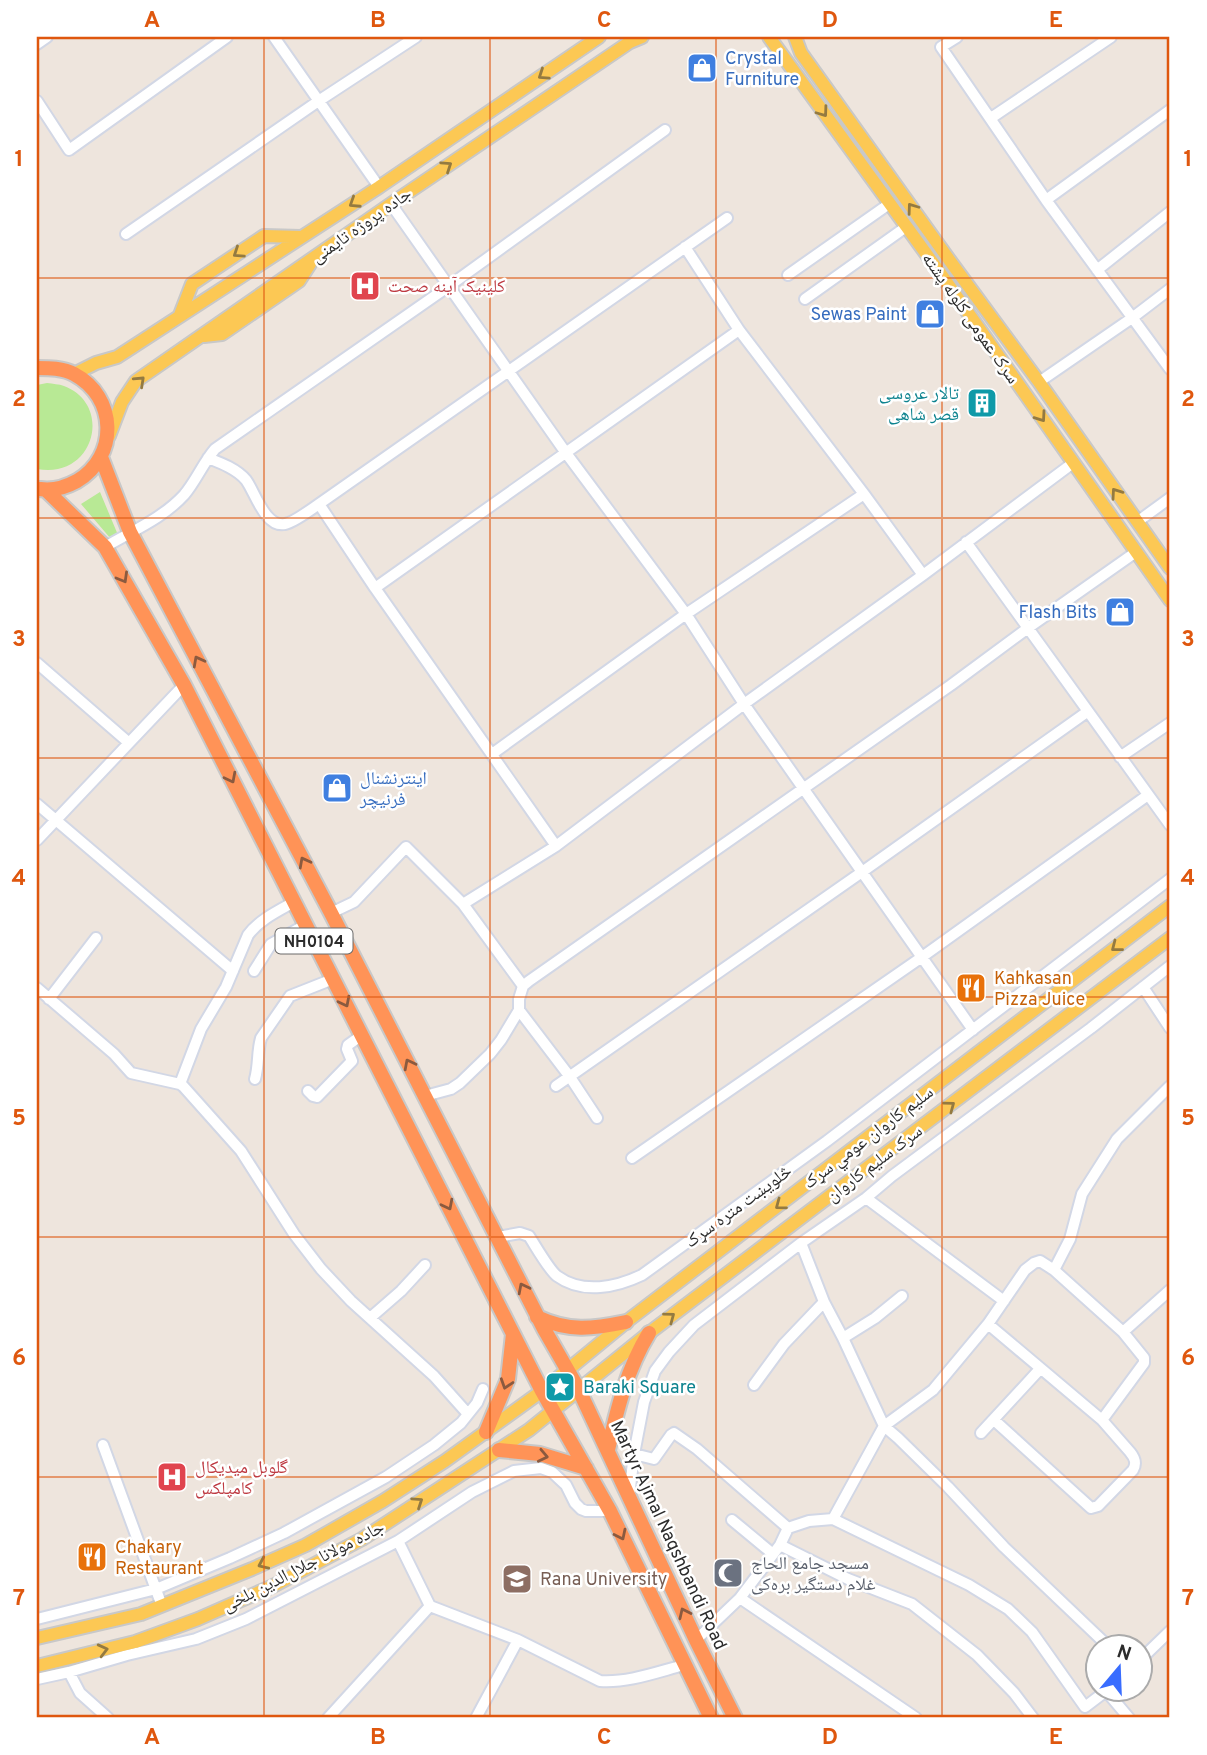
<svg xmlns="http://www.w3.org/2000/svg" width="1207" height="1755" font-family="Overpass,'Noto Naskh Arabic',sans-serif">
<style>
.green{fill:#b8e995}
.lines{fill:none;stroke-linecap:round;stroke-linejoin:round}
.minor-casing{stroke:#d2d7e5;stroke-width:14}
.major-casing{stroke:#c8c8c8;stroke-width:16}
.highway-casing{stroke:#c8c8c8;stroke-width:18}
.minor{stroke:#fff;stroke-width:10}
.major{stroke:#fcc854;stroke-width:12}
.highway{stroke:#ff9357;stroke-width:14}
.oneway{stroke:#947a40}
.oneway2{stroke:#8b5a3f}
.grid{fill:none;stroke:#df570e;stroke-width:2;stroke-opacity:0.55}
.labels{text-anchor:middle;stroke-width:5;stroke-linejoin:round;paint-order:stroke}
.shield{fill:#fff;stroke:#6b6b6b;stroke-width:2}
.shield-label{font-size:16px;font-weight:bold;fill:#2c2c2c}
.shop-label{font-size:18px;fill:#366cbe;stroke:#fff;text-anchor:start}
.street-label{font-size:18px;fill:#2c2c2c;stroke:#fff}
.health-label{font-size:18px;fill:#be3a42;stroke:#fff;text-anchor:start}
.culture-label{font-size:18px;fill:#0d838f;stroke:#fff;text-anchor:end}
.food-label{font-size:18px;fill:#c56008;stroke:#fff;text-anchor:start}
.worship-label{font-size:18px;fill:#5b616d;stroke:#fff;text-anchor:start}
.education-label{font-size:18px;fill:#785e54;stroke:#fff;text-anchor:start}
.neatline{fill:none;stroke:#df570e;stroke-width:2.5}
.grid-label{font-size:23px;text-anchor:middle;font-weight:bold;fill:#df570e}
</style>
<rect width="100%" height="100%" fill="#eee5dd"/>
<path class="green" d="M47 383C53 384 59 384 64 386 114 405 94 480 37 469V385Z
M100 492 118 535 111 539 81 504Z"/>
<g class="lines">
<g class="minor-casing">
<path id="minor" d="M274 37 379 187
M957 37 941 47 1046 200 1170 369
M37 44 47 37
M37 101 69 150 227 37
M991 118 1111 37
M1046 200 1170 110
M391 204 566 453 686 614 744 704 973 1030
M126 234 320 100 416 37
M685 247 739 330 864 494 923 575
M1097 270 1170 212
M788 275 889 204
M805 299 906 227
M1039 382 1132 318 1170 289
M208 458C221 463 237 469 246 480 255 492 265 528 285 524 292 523 312 509 319 504L727 218
M319 504 375 588 556 846
M1137 522 1170 498
M966 542 1170 825
M105 547C132 531 163 518 184 495 196 481 203 463 215 449L449 286 665 130
M375 588 739 330
M37 663 128 742
M492 754 686 614 864 494
M1120 757 1170 723
M37 804 233 971
M37 840 184 685
M463 904 556 846 744 704 923 575 1073 463
M331 913 354 902 406 847 463 904 523 986
M254 971 271 944 305 925
M1143 987 1170 1028
M37 988 114 1054 131 1073 180 1084 183 1086 241 1151 294 1234 321 1269 351 1301 434 1376 468 1414
M49 999 96 938
M519 1010 570 1077 597 1118
M255 1079C259 1065 257 1052 261 1038L290 996 333 979
M180 1084 201 1029 226 987 248 935C259 920 278 911 294 902
M556 1086 862 872 1087 712
M308 1091 313 1096 317 1097 352 1061 347 1049 348 1045 362 1035
M425 1096 451 1089 460 1083 490 1054 501 1040 519 1010V999L523 986 529 981 951 685 1028 628 1136 552
M632 1158 922 957 1148 795
M866 1198 1004 1301
M498 1237 520 1233 529 1236C535 1245 549 1270 557 1276 583 1295 617 1287 642 1275L827 1141 1170 879
M801 1243 824 1302 843 1338 884 1426 898 1438 948 1487 1004 1547 1108 1646
M1054 1270 1070 1239 1082 1194 1117 1139 1170 1086
M370 1318 401 1291 425 1265
M988 1324 1102 1420 1130 1452C1135 1458 1137 1463 1133 1470L1098 1506 1091 1508 994 1420
M1123 1332 1170 1290
M843 1338 875 1318 902 1296
M754 1385 784 1344 824 1302
M981 1433 1040 1369
M103 1445 162 1606
M634 1454 654 1459 671 1435 674 1433 697 1449 788 1528
M629 1496 634 1454 644 1402 655 1371 669 1352 694 1325 801 1243 866 1198 892 1176 1091 1028 1170 966
M833 1519 969 1585 1008 1609 1032 1632 1085 1707 1110 1688
M732 1520 773 1554
M398 1541 430 1606 518 1640 600 1681C628 1683 657 1672 684 1665
M780 1545 848 1579 912 1604 977 1655 1014 1693 1033 1718
M740 1598 916 1718
M37 1619 156 1589 230 1558 284 1533 386 1477 434 1445 461 1423 477 1403 483 1389
M696 1640 740 1598 780 1545 788 1528 809 1521 833 1519 884 1426 933 1390 988 1324 1025 1270 1034 1263 1040 1261 1054 1270 1123 1332 1144 1358V1363L1102 1420
M1140 1660 1170 1631
M69 1672 80 1693 108 1718
M37 1679 69 1672 127 1655 196 1639 246 1619 398 1541 472 1492 514 1471 541 1468 552 1472 566 1485 575 1503 581 1509 586 1511H610
M1107 1692 1129 1718
M328 1718 430 1606
M476 1718 518 1640"/>
</g>
<g class="major-casing">
<path id="major" d="M769 37 938 270 1170 600
M795 37 801 53 950 261 1039 382 1170 568
M180 315 192 284 264 236 301 237
M204 336 222 334 299 281 310 264
M74 374 96 363 117 357 379 187 599 37
M109 436 122 402 136 381 391 204 630 42 642 37
M37 1638 141 1614 252 1569 306 1545 383 1501 445 1461 542 1391 626 1322 1170 906
M37 1666 135 1642 198 1619 273 1586 362 1539 529 1430 649 1333 1170 938"/>
</g>
<g class="highway-casing">
<path id="highway" d="M37 368C49 368 63 368 74 374 117 397 119 456 77 481 66 487 52 491 40 489
M101 457 130 532 331 913 544 1329 579 1390 696 1640 735 1718
M46 490 105 547 184 685 542 1391 610 1511 711 1718
M537 1317C569 1332 592 1329 626 1322
M486 1432 508 1379 513 1334
M499 1450 540 1454 586 1468
M608 1450C617 1409 627 1369 649 1333"/>
</g>
<use href="#minor" class="minor"/>
<use href="#major" class="major"/>
<use href="#highway" class="highway"/>
</g>
<defs><path id="oneway-chevron" d="M-2-3.5L2.5 0L-2 3.5" fill="none" stroke-width="1.6" stroke-linecap="round" stroke-linejoin="round" transform="scale(1.75)"/></defs>
<g class="oneway">
<use href="#oneway-chevron" transform="translate(543 75) rotate(146)"/>
<use href="#oneway-chevron" transform="translate(823 112) rotate(54)"/>
<use href="#oneway-chevron" transform="translate(447 166) rotate(-34)"/>
<use href="#oneway-chevron" transform="translate(354 203) rotate(147)"/>
<use href="#oneway-chevron" transform="translate(912 208) rotate(-126)"/>
<use href="#oneway-chevron" transform="translate(238 253) rotate(146)"/>
<use href="#oneway-chevron" transform="translate(140 381) rotate(-43)"/>
<use href="#oneway-chevron" transform="translate(1041 417) rotate(55)"/>
<use href="#oneway-chevron" transform="translate(1116 493) rotate(-125)"/>
<use href="#oneway-chevron" transform="translate(1116 947) rotate(142)"/>
<use href="#oneway-chevron" transform="translate(950 1106) rotate(-37)"/>
<use href="#oneway-chevron" transform="translate(780 1205) rotate(143)"/>
<use href="#oneway-chevron" transform="translate(670 1317) rotate(-37)"/>
<use href="#oneway-chevron" transform="translate(418 1502) rotate(-34)"/>
<use href="#oneway-chevron" transform="translate(263 1564) rotate(156)"/>
<use href="#oneway-chevron" transform="translate(103 1650) rotate(-14)"/>
</g>
<g class="oneway2">
<use href="#oneway-chevron" transform="translate(123 578) rotate(60)"/>
<use href="#oneway-chevron" transform="translate(198 661) rotate(-118)"/>
<use href="#oneway-chevron" transform="translate(231 778) rotate(63)"/>
<use href="#oneway-chevron" transform="translate(304 862) rotate(-118)"/>
<use href="#oneway-chevron" transform="translate(345 1002) rotate(63)"/>
<use href="#oneway-chevron" transform="translate(409 1064) rotate(-117)"/>
<use href="#oneway-chevron" transform="translate(448 1205) rotate(63)"/>
<use href="#oneway-chevron" transform="translate(523 1288) rotate(-117)"/>
<use href="#oneway-chevron" transform="translate(506 1384) rotate(108)"/>
<use href="#oneway-chevron" transform="translate(543 1456) rotate(12)"/>
<use href="#oneway-chevron" transform="translate(621 1535) rotate(64)"/>
<use href="#oneway-chevron" transform="translate(684 1613) rotate(-115)"/>
</g>
<path class="grid" d="M264 37V1718M490 37V1718M716 37V1718M942 37V1718M37 278H1170M37 518H1170M37 758H1170M37 997H1170M37 1237H1170M37 1477H1170"/>
<defs>
<g id="shop-square" transform="scale(1.575)"><rect x="-9" y="-9" width="18" height="18" rx="4" fill="#3f7fe0" stroke="#fff"/><path d="M-5-2.5h2.3a2.7 3.5 0 0 1 5.4 0H5L5.5 6h-11ZM-1.5-2.5h3a1.5 2.3 0 0 0-3 0Z" fill="#fff"/></g>
<g id="hospital-square" transform="scale(1.575)"><rect x="-9" y="-9" width="18" height="18" rx="4" fill="#e0444e" stroke="#fff"/><path d="M-5-5h3v3.5h4V-5h3V5h-3V1.5h-4V5h-3Z" fill="#fff"/></g>
<g id="building-square" transform="scale(1.575)"><rect x="-9" y="-9" width="18" height="18" rx="4" fill="#0f9aa8" stroke="#fff"/><path d="M-4-6H4V6H1V3H-1V6H-4ZM-2.5-4.3h1.7v1.8h-1.7ZM.8-4.3h1.7v1.8H.8ZM-2.5-1h1.7V.8h-1.7ZM.8-1h1.7V.8H.8Z" fill="#fff"/></g>
<g id="restaurant-square" transform="scale(1.575)"><rect x="-9" y="-9" width="18" height="18" rx="4" fill="#e8710a" stroke="#fff"/><path d="M-5-6h1v4h1v-4h1v4h1v-4h1v5L-1.5 .5V6h-2V.5L-5-1ZM5-6V6H3V1.5H1.5Q1.5-4 5-6Z" fill="#fff"/></g>
<g id="sight-square" transform="scale(1.575)"><rect x="-9" y="-9" width="18" height="18" rx="4" fill="#0f9aa8" stroke="#fff"/><path d="M0-6L1.8-2.2L6-1.7L2.9 1.2L3.7 5.4L0 3.3L-3.7 5.4L-2.9 1.2L-6-1.7L-1.8-2.2Z" fill="#fff"/></g>
<g id="mosque-square" transform="scale(1.575)"><rect x="-9" y="-9" width="18" height="18" rx="4" fill="#6b7280" stroke="#fff"/><path d="M3.5-4.9A6 6 0 1 0 3.5 4.9A5 5 0 1 1 3.5-4.9Z" fill="#fff"/></g>
<g id="university-square" transform="scale(1.575)"><rect x="-9" y="-9" width="18" height="18" rx="4" fill="#8d6e63" stroke="#fff"/><path d="M0-5L7-2L0 1L-7-2ZM-4 1L0 2.5L4 1V4Q0 6-4 4Z" fill="#fff"/></g>
</defs>
<g fill-rule="evenodd">
<use href="#shop-square" x="702" y="68"/>
<use href="#hospital-square" x="365" y="286"/>
<use href="#shop-square" x="930" y="314"/>
<use href="#building-square" x="982" y="403"/>
<use href="#shop-square" x="1120" y="612"/>
<use href="#shop-square" x="337" y="788"/>
<use href="#restaurant-square" x="971" y="988"/>
<use href="#sight-square" x="560" y="1387"/>
<use href="#hospital-square" x="172" y="1477"/>
<use href="#restaurant-square" x="92" y="1557"/>
<use href="#mosque-square" x="728" y="1573"/>
<use href="#university-square" x="517" y="1579"/>
</g>
<g class="labels">
<rect class="shield" x="275.5" y="928.5" width="77" height="25" rx="5"/>
<g class="shield-label">
<text x="314" y="947">NH0104</text>
</g>
<g class="shop-label">
<text x="725" y="64">Crystal<tspan x="725" dy="21">Furniture</tspan></text>
<text x="907" y="320" text-anchor="end">Sewas Paint</text>
<text x="1097" y="618" text-anchor="end">Flash Bits</text>
<text x="360" y="784">اینترنشنال<tspan x="360" dy="21">فرنیچر</tspan></text>
</g>
<g class="street-label">
<text transform="translate(361 225) rotate(-35)" y="6">جاده پروژه تایمنی</text>
<text transform="translate(971 318) rotate(55)" y="6">سرک عمومی کلوله پشته</text>
<text transform="translate(868 1137) rotate(-37)" y="6">سلیم کاروان عومي سړک</text>
<text transform="translate(874 1163) rotate(-37)" y="6">سرک سلیم کاروان</text>
<text transform="translate(738 1206) rotate(-36)" y="6">څلویښت متره سړک</text>
<text transform="translate(669 1535) rotate(65)" y="6">Martyr Ajmal Naqshbandi Road</text>
<text transform="translate(303 1566) rotate(-27)" y="6">جاده مولانا جلال‌الدین بلخی</text>
</g>
<g class="health-label">
<text x="388" y="292">کلینیک آینه صحت</text>
<text x="195" y="1473">گلوبل میدیکال<tspan x="195" dy="21">کامپلکس</tspan></text>
</g>
<g class="culture-label">
<text x="959" y="399">تالار عروسی<tspan x="959" dy="21">قصر شاهی</tspan></text>
<text x="583" y="1393" text-anchor="start">Baraki Square</text>
</g>
<g class="food-label">
<text x="994" y="984">Kahkasan<tspan x="994" dy="21">Pizza Juice</tspan></text>
<text x="115" y="1553">Chakary<tspan x="115" dy="21">Restaurant</tspan></text>
</g>
<g class="worship-label">
<text x="751" y="1569">مسجد جامع الحاج<tspan x="751" dy="21">غلام دستگیر بره‌کی</tspan></text>
</g>
<g class="education-label">
<text x="540" y="1585">Rana University</text>
</g>
</g>
<rect width="1207" height="1755" fill="none" stroke="#ffffff" stroke-width="77"/>
<g transform="translate(1119 1668) rotate(19)"><circle r="33" fill="#ffffff" stroke="#ababab" stroke-width="2"/>
<path d="M0-5L12 26L0 18L-12 26Z" fill="#396dff"/>
<text y="-10" font-size="19" font-weight="bold" text-anchor="middle" fill="#2c2c2c">N</text>
</g>
<rect x="38" y="38" width="1130" height="1678" class="neatline"/>
<g class="grid-label">
<text x="152" y="27">A</text>
<text x="378" y="27">B</text>
<text x="604" y="27">C</text>
<text x="830" y="27">D</text>
<text x="1056" y="27">E</text>
<text x="19" y="166">1</text>
<text x="1188" y="166">1</text>
<text x="19" y="406">2</text>
<text x="1188" y="406">2</text>
<text x="19" y="646">3</text>
<text x="1188" y="646">3</text>
<text x="19" y="885">4</text>
<text x="1188" y="885">4</text>
<text x="19" y="1125">5</text>
<text x="1188" y="1125">5</text>
<text x="19" y="1365">6</text>
<text x="1188" y="1365">6</text>
<text x="19" y="1605">7</text>
<text x="1188" y="1605">7</text>
<text x="152" y="1744">A</text>
<text x="378" y="1744">B</text>
<text x="604" y="1744">C</text>
<text x="830" y="1744">D</text>
<text x="1056" y="1744">E</text>
</g>
</svg>
